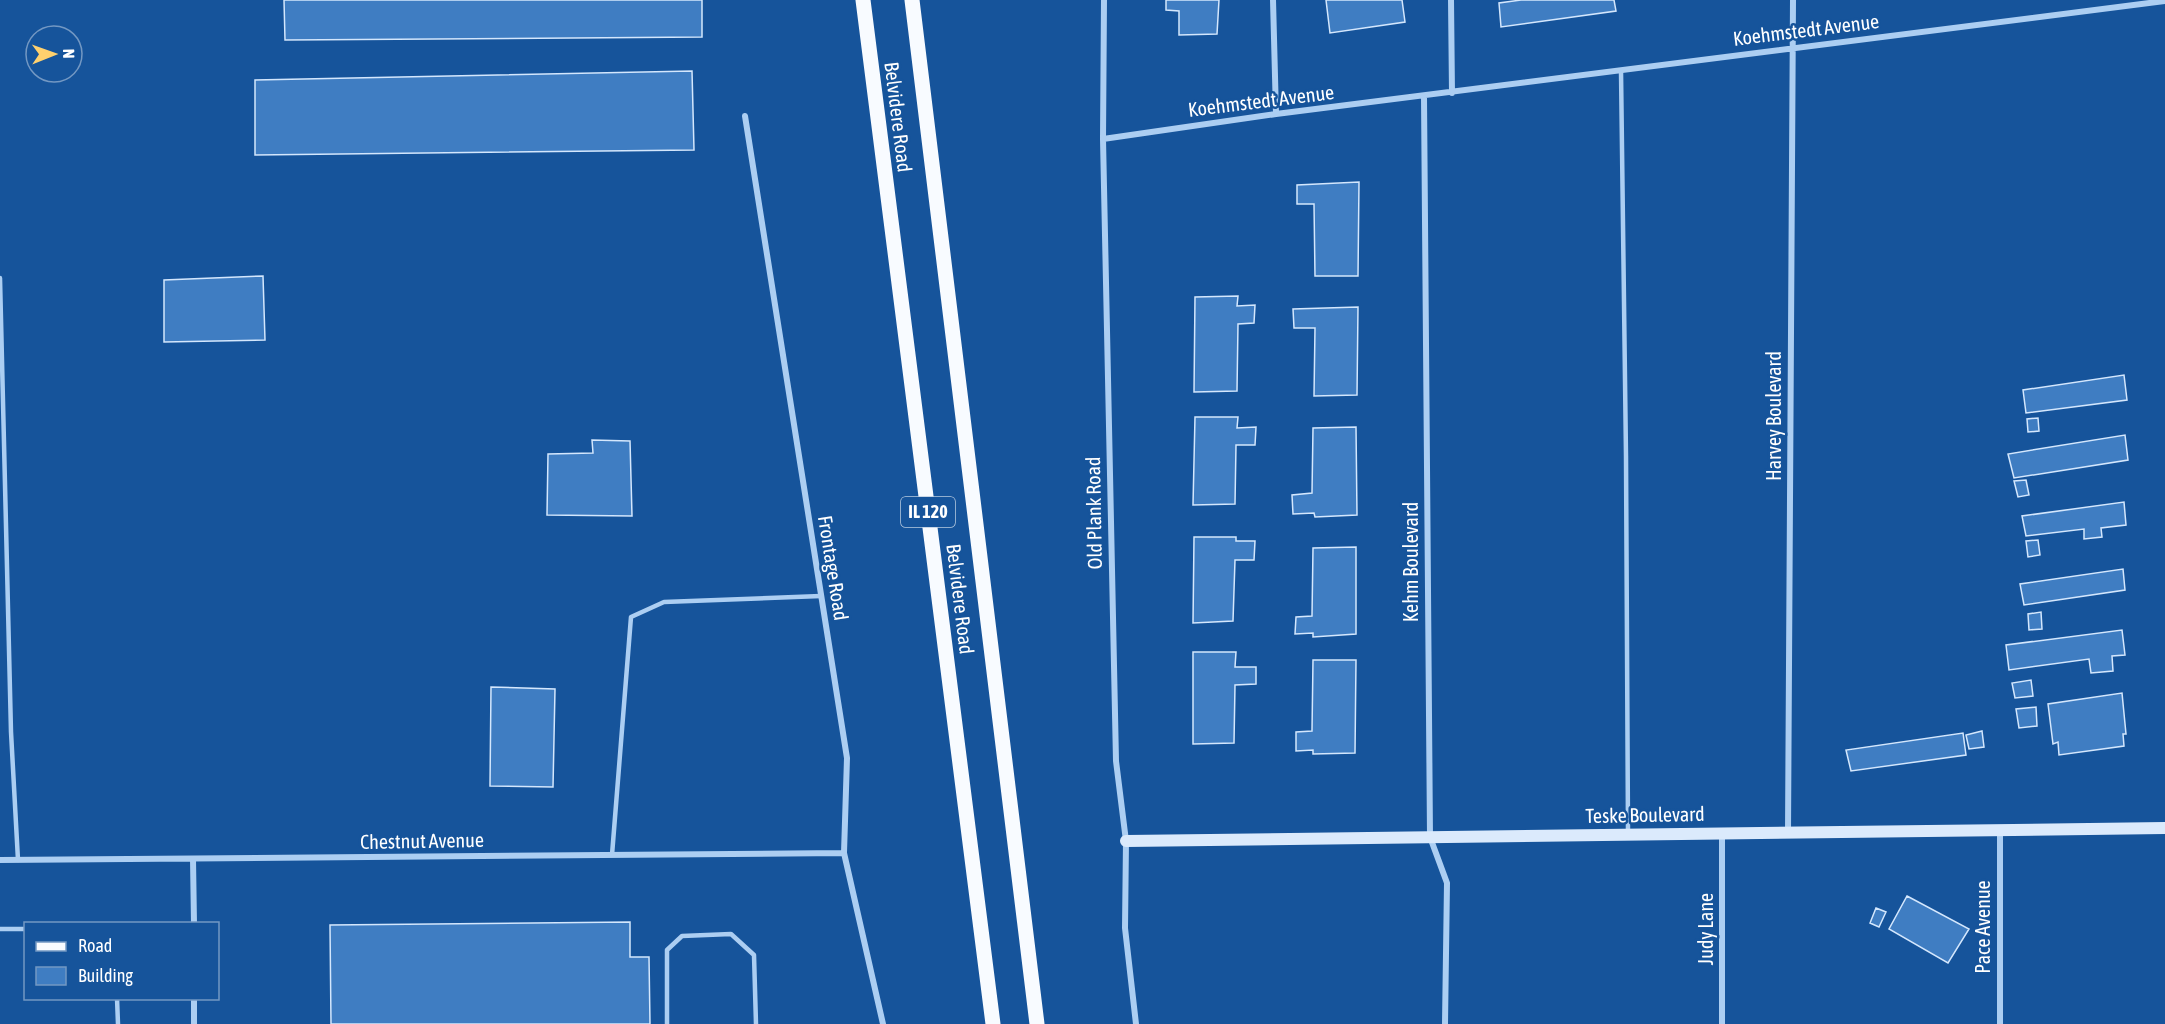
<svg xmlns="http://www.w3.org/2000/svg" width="2165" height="1024" font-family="'Asap Condensed',sans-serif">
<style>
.building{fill:#3f7dc2;stroke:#d4e7fd;stroke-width:1.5}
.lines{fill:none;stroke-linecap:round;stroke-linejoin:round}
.lane{stroke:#accef2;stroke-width:4.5}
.street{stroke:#accef2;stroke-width:6}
.secondary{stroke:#dbeafc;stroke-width:12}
.primary{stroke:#f8fbff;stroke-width:15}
.labels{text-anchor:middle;stroke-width:5;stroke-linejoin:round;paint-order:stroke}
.shield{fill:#16549b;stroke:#b9cce1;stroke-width:1.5}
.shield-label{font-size:18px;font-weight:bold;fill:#fff}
.street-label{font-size:20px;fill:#fff;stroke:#16549b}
</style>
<rect width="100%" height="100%" fill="#16549b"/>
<path class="building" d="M284 0H702V37L285 40Z
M1166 0H1219L1217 34 1179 35V11L1166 10Z
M1326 0H1402L1405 22 1330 33Z
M1521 0H1614L1616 11 1501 27 1499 3Z
M692 71 694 150 255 155V80Z
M1359 182 1358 276H1315L1314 204H1297V185Z
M263 276 265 340 164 342V280Z
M1238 296 1237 306 1255 305 1254 323 1238 324 1237 391 1194 392 1195 297Z
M1358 307 1357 395 1314 396 1315 328H1294L1293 309Z
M2124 375 2127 400 2026 413 2023 390Z
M1195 417H1238L1237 428 1256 427 1255 445H1236L1235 504 1193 505Z
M2038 418 2039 431 2028 432 2027 419Z
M1356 427 1357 515 1315 517 1314 513 1293 514 1292 495 1312 493 1313 428Z
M2125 435 2128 460 2014 478 2008 454Z
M592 440 630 441 632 516 547 515 548 454 593 453Z
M2026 480 2029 495 2018 497 2014 481Z
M2124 502 2126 525 2101 528 2102 537 2084 539V529L2026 536 2022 516Z
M1194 537H1236V541H1255L1254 560H1235L1233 621 1193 623Z
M2038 540 2040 555 2028 557 2026 541Z
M1356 547V634L1313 637V633L1295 634 1296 617 1312 616 1313 548Z
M2123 569 2125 590 2024 605 2020 584Z
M2041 612 2042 629 2029 630 2028 614Z
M2122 630 2125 655 2112 656 2113 671 2091 673 2089 659 2009 670 2006 645Z
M1193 652H1236L1235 667H1256V684L1235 685 1234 743 1193 744Z
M1313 660H1356L1355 753 1313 754V750L1296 751V732L1312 731Z
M2031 680 2033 696 2015 698 2012 683Z
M491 687 555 689 553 787 490 786Z
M2122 693 2126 734H2123L2124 746 2059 755 2058 742 2053 744 2048 704Z
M2036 707 2037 726 2019 728 2016 709Z
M1982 731 1984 747 1969 749 1966 735Z
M1963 733 1966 755 1851 771 1846 750Z
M1907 896 1969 929 1948 963 1889 929Z
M1876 908 1886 912 1879 927 1870 923Z
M630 922V957H649L650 1024H331L330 925Z"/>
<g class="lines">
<path class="lane" d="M1621 71 1626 456 1628 833
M0 278 11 732 18 860
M612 855 631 617 664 602 821 596
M0 929H26
M117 998 118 1024
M667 1024V950L682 936 731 934 754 955 756 1024"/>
<path class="street" d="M1104 0 1103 139 1116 761 1126 841 1125 928 1136 1024
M1273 0 1276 114
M1451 0 1452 93
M1424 97 1430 837 1447 883 1445 1024
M745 116 847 758 844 853 883 1024
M1103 139 1276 114 2165 1
M2000 830V1024
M1788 832 1793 0
M193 859 194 924
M0 860 844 853
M194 998V1024
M1722 1024V834"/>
<path class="secondary" d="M1126 841 2165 828"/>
<path class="primary" d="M863 0 993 1024
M912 0 1037 1024"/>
</g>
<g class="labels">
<rect class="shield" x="901" y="497" width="54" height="30" rx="4.5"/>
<g class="shield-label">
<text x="928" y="518">IL 120</text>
</g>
<g class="street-label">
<text transform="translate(1806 30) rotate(-7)" y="7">Koehmstedt Avenue</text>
<text transform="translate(1261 101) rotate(-7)" y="7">Koehmstedt Avenue</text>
<text transform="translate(898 117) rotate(83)" y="7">Belvidere Road</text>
<text transform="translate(1774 416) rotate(-90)" y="7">Harvey Boulevard</text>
<text transform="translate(1094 513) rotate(-91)" y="7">Old Plank Road</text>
<text transform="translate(1411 562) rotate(-90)" y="7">Kehm Boulevard</text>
<text transform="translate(833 568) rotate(81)" y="7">Frontage Road</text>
<text transform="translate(960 599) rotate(83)" y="7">Belvidere Road</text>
<text transform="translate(1645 815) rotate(-1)" y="7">Teske Boulevard</text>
<text transform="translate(422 841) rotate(-1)" y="7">Chestnut Avenue</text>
<text transform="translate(1983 927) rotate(-90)" y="7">Pace Avenue</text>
<text transform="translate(1706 929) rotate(-90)" y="7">Judy Lane</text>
</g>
</g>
<rect x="24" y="922" width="195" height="78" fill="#16549b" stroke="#7398c3" stroke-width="1.5"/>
<rect x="36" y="942" width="30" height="9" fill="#f8fbff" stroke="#7398c3" stroke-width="1.5"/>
<text x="78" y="952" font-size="18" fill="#ffffff">Road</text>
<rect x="36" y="967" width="30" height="18" fill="#3f7dc2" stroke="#7398c3" stroke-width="1.5"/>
<text x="78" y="982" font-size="18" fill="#ffffff">Building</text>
<g transform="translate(54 54) rotate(89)"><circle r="28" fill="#16549b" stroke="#7398c3" stroke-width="1.5"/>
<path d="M0-4.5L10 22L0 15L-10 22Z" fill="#ffd16e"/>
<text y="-9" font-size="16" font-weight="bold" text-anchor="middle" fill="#ffffff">N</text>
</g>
</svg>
